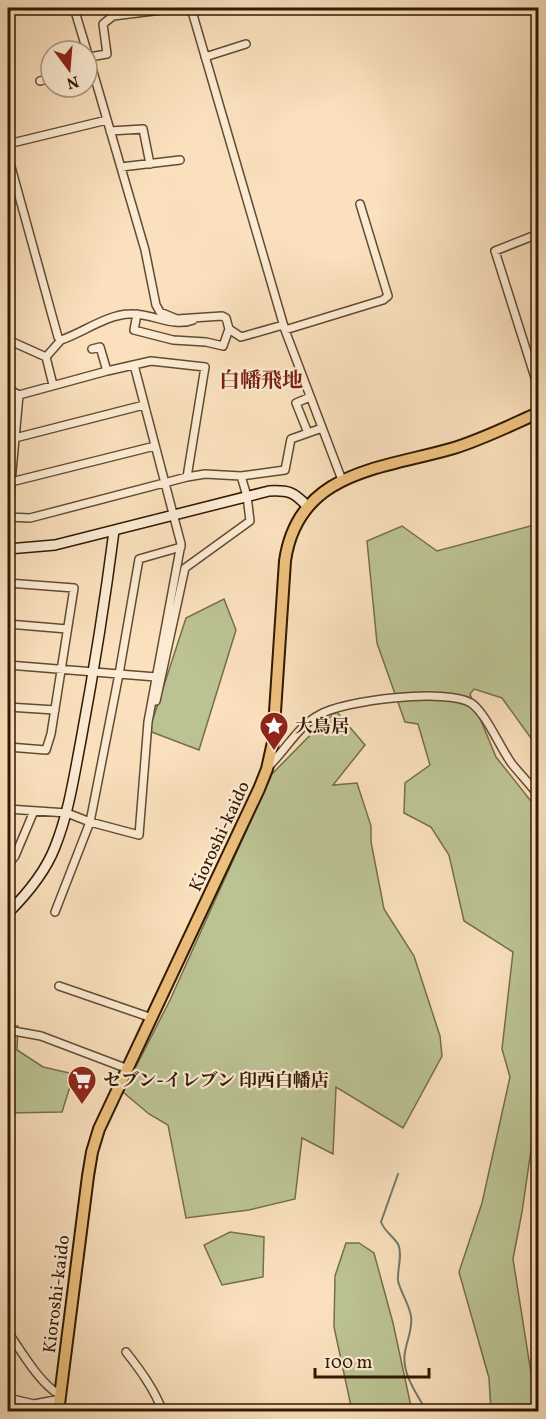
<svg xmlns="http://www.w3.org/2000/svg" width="546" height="1419" font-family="Vollkorn,'Noto Serif JP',serif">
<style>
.green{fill:#bcc393;stroke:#766e4a;stroke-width:1.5}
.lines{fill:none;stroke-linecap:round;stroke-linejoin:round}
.stream{stroke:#727b68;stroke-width:2}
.street-casing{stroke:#634b2f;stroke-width:10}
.secondary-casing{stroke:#311900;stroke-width:12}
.primary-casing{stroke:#311900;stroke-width:14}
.street{stroke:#fcebd4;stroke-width:7}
.secondary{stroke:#fcebd4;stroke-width:9}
.primary{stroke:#edc07e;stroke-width:10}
.labels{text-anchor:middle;stroke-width:4.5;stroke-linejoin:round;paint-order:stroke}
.poi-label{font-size:18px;font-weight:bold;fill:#311900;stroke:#fcebd4;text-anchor:start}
.street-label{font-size:18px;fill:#311900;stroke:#fcebd4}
.quarter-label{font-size:21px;font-weight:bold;fill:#7a1f14;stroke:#fcebd4}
</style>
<rect width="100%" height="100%" fill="#fae0bd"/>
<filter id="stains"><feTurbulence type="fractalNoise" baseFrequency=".00333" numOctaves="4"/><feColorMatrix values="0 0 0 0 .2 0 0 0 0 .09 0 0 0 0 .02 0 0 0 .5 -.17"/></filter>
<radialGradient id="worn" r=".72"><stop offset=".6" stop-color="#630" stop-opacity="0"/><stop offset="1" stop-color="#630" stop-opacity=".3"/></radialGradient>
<path class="green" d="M538 524V748L502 698 474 689 470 694 496 757 538 810V1102L522 1212 513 1259 537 1411H491L489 1378 459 1272 482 1203 510 1077 502 1049 513 952 464 921 449 855 431 827 404 813 405 783 430 765 418 724 405 722 377 643 367 541 402 526 437 551Z
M224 599 236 630 199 750 149 731 186 618Z
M337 712 365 745 333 785 357 783 371 826V842L384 909 414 956 440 1036 442 1056 403 1128 336 1087 333 1154 302 1138 295 1199 249 1210 186 1218 168 1125 149 1114 123 1092 170 1000 272 774 323 722Z
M8 1026H18L17 1050 43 1067 74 1074 62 1112 8 1113Z
M230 1232 264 1237 263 1277 222 1285 204 1245Z
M346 1243H359L374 1253 393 1323 412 1411H352L334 1327 335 1276Z"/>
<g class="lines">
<path class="stream" d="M398 1174 381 1222C385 1232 393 1236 398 1244 403 1254 397 1270 398 1281 401 1293 409 1304 411 1316 413 1328 407 1340 405 1352 401 1373 417 1394 427 1412"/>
<g class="street-casing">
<path id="street" d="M74 8 87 51
M191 8 285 330 342 480
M87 51 145 250 156 305 160 312 177 319 222 316 226 318 229 329 241 337 283 325
M89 57 107 54 103 24 113 16 178 8
M205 57 246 44
M40 81 51 78
M110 131 143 129 150 164
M8 144 107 120
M8 156 58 337 61 340C82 333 108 314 130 314 152 313 173 328 193 320
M121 167 180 160
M538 234 495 251 538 387
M137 314 134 330 173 340 206 342 223 346 229 329
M285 330 383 300 388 296 360 204
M8 340 46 357 61 340
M92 349 100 347 107 371 151 361 205 367 187 477 205 474 241 476 247 496 250 521 185 568 156 701
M46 357 53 385
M8 389 19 395 107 371
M308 433 296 403 310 397
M15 438 144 405
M241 476 285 470 291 439 322 428
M11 482 19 395
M8 517 30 518 187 477
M9 517 11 482 155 446
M8 583 74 588 51 734 46 750 8 747
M8 624 67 629
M8 665 156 677
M8 707 55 710
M268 767C285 751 298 726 319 715 344 700 447 688 471 703 486 713 500 748 512 764 520 774 530 784 538 795
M8 809 67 813 90 822 139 835 148 722 181 544 134 365
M8 865 15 856 34 811
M55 912 90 822 119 674 139 559 181 547
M59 986 152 1018
M8 1030 41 1036 128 1069
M8 1332C21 1351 40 1384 60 1395
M126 1352C141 1371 154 1389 163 1412
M8 1398 34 1404 60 1399"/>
</g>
<g class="secondary-casing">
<path id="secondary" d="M8 549 55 545 269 491C289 490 294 492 307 506
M8 913C27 894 45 873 55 847 69 812 74 776 81 740 94 670 105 601 114 531"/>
</g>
<g class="primary-casing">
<path id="primary" d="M58 1412 88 1176 92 1152 99 1129 259 789 267 769 273 742 285 561C298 470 383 469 454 448 483 439 511 425 538 413"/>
</g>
<use href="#street" class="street"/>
<use href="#secondary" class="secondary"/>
<use href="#primary" class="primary"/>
</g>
<defs>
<g id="sight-pin" transform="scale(1.5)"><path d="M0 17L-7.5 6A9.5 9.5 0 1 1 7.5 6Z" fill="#8f2418" stroke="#fcebd4"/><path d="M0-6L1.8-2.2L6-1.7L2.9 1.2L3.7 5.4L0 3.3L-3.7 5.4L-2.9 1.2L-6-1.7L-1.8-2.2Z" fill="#fff"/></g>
<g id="supermarket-pin" transform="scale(1.5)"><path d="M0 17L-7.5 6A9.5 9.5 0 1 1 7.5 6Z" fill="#8f2418" stroke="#fcebd4"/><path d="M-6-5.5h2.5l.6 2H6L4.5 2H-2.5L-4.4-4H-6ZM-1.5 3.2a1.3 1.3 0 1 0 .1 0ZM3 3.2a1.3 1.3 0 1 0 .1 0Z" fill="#fff"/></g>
</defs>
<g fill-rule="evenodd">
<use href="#sight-pin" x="274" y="726"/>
<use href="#supermarket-pin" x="82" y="1080"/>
</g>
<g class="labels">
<g class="poi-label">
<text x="295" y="732">大鳥居</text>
<text x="103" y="1086">セブン-イレブン 印西白幡店</text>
</g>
<g class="street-label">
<text transform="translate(219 836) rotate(-65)" y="6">Kioroshi-kaido</text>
<text transform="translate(56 1294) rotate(-83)" y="6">Kioroshi-kaido</text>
</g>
<g class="quarter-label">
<text x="261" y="387">白幡飛地</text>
</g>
</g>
<rect width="546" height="1419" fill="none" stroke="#fae0bd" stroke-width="30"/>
<rect x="9" y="9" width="528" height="1401" fill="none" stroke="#311900" stroke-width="3"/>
<rect x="15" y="15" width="516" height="1389" fill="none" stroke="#311900" stroke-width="1.5"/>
<g transform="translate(69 69) rotate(164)"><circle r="28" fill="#fcebd4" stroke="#ab977f" stroke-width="1.5"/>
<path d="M0-4.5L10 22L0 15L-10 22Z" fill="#8f2418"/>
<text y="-9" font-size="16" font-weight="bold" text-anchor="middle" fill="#311900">N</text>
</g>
<path d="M315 1368v9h114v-9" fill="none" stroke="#311900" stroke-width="3"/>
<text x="324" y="1368" font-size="18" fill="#311900" stroke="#fcebd4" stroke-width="4.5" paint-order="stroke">100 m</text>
<rect width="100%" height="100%" filter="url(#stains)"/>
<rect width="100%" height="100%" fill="url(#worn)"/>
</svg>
